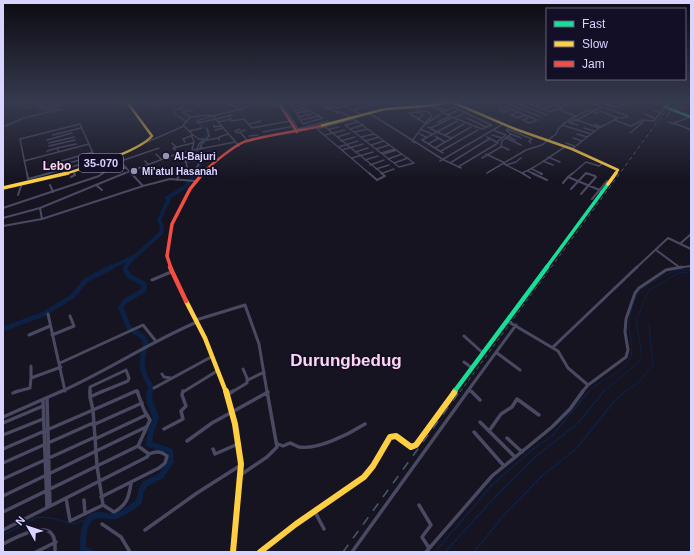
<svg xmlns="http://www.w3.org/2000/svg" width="694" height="555" font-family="Helvetica,sans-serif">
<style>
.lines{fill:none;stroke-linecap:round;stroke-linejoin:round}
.stream-far1{stroke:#0d2144;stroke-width:1}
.stream{stroke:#0d2144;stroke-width:1.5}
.river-far3{stroke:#0d2144;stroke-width:3}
.river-far2{stroke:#0d2144;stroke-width:4}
.river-far1{stroke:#0d2144;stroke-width:5}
.river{stroke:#0d2144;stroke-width:6}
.street-far3{stroke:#4a4962;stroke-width:1.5}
.street-far2{stroke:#4a4962;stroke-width:2}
.street-far1{stroke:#4a4962;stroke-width:3}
.street{stroke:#4a4962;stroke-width:3.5}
.fast-far3{stroke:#16e098;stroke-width:2.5}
.fast-far2{stroke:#16e098;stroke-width:3.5}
.fast-far1{stroke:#16e098;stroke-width:4.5}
.fast{stroke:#16e098;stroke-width:6}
.slow-far3{stroke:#ffcf43;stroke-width:2.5}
.slow-far2{stroke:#ffcf43;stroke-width:3.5}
.slow-far1{stroke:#ffcf43;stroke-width:4.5}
.slow{stroke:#ffcf43;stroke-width:6}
.jam-far2{stroke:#f24e42;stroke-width:2.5}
.jam-far1{stroke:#f24e42;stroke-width:3.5}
.jam{stroke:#f24e42;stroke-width:4.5}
.rail-far1{stroke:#43596b;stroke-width:1;stroke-dasharray:4 3;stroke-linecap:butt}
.rail{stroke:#43596b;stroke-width:1.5;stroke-dasharray:9 8;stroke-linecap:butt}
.poi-dot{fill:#9591b1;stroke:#130f26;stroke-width:1.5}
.labels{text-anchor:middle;stroke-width:3.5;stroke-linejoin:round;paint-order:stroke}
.far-poi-label{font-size:10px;font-weight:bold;fill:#d9d4ff;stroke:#130f26;text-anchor:start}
.shield{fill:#130f26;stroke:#9e99be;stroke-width:1}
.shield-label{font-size:11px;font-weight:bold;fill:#d9d4ff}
.far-quarter-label{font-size:12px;font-weight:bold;fill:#ffd6f0;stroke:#130f26}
.near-quarter-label{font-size:17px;font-weight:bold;fill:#ffd6f0;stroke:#130f26}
</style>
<rect width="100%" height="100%" fill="#161421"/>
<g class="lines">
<path class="stream-far1" d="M27 118 38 119 49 113 68 110 69 109 56 108 66 103
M3 128 9 127 22 120
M588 392C599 379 623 375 630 358 634 350 630 336 629 328 629 318 632 303 637 295 642 287 664 275 673 272 678 270 685 270 691 270
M603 392 638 363 642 355 636 320 649 290 679 273 691 272
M625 392 639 382 653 365 649 324"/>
<path class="stream" d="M3 535 37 517 51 518 73 524 89 519
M435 552 492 485 533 449 552 436 589 391
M445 552 497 495 535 457 578 423 604 391
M474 552 503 516 543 475 576 449 616 399 626 391"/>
<path class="river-far3" d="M191 102 204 111 198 115 195 121 209 131 198 151V155L202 158 196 174"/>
<path class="river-far2" d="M110 268 133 257
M125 268 131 260 161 233 162 225 159 220 169 199 167 198 185 187 196 173"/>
<path class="river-far1" d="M126 267 125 269 129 276 144 284V290L124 302 121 308 129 328 142 336 146 342C141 361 139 369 151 386L150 392
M3 329 44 314 73 296 86 280 112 267"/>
<path class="river" d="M90 552 83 548C83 537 83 515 99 515 104 515 109 517 115 516 124 514 131 507 139 502L141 491 145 484 161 476 171 461 170 451 149 444 151 431 156 418 149 399 150 391"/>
<path class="street-far3" d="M20 102 28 109
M34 102 44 110 59 106V102
M179 102 183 106 181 108 184 113 190 117
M242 102 248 106
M317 102 338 113 341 112
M412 102 420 107
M424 102 429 105
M434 102 437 104
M504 102 541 117
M514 102 547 115 543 114
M524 102 550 112 578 102
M546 102 561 107
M556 102 571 107 558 102
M598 102 616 107 625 103
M631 102 637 103 633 102
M644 102H646
M682 102 689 104
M36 103 44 102
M228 103 238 108
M293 103 304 108
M591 103 602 107
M149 104 159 102
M296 104 302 102
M60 105 67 102
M431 105 447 115 482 129 492 125
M434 105 445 110
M608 105 614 102
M623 105 630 104
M660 105 665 106
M3 106 20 102
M38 106 53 102
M299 106 308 103 307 102
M345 106 362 115
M536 106 546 102
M674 106 685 109
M14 107 13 106 15 105
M152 107 168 104V102
M414 107 423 115 418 119
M506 107 511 109 504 112 499 110Z
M41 108 59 103
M672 108 679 110
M238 109 239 111 243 110
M294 109 303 124 323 118 319 116 301 120
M301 109 311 118
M324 109 332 106 337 108 358 102
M511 109 530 117
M543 109 555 105
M559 109 577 117
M56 110H62
M353 110 381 102
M594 110 603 107 628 116
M653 110 661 113
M173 111 181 108
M295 111 304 108 318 115
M335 111 341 112 358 122
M427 111 432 116 425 123 408 113Z
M591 111 597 113
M183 112 193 110
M287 112 298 129 328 121
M442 112 454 107 491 125
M518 112 511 115 517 118 525 115
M297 113 310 110
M369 113 417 143 413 142
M175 114 187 122
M645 114 656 119
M447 115 459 110
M211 116 197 121 198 123 215 119
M213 116 239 146
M667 116 677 102
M299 117 314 113
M530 117 537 120 529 123 523 120Z
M690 117 674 123 691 130
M454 118 467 112
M467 118 486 127
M621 118 628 117
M216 119 232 115
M354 119 317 129 370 174
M574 119 599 128
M614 120 631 126 643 120 654 121 665 107
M231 121 244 119 252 128 290 121
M218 122 231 119 229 116
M358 122 414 163 399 167 345 125Z
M438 122 448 117
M569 122 577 120 592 112
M668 122 674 124
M570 123 578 125
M249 124 261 121
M594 124 601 127
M214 125V127L221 126
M562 125 591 134
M5 126 24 118 56 110 53 107
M184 126 193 135 183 139 185 142
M324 126 383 174
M428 127 437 132 422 140 443 153
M431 128 451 118
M584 128 594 131
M240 129 235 131 237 133 245 130
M329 129 339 127
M350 129 363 125
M420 129 432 134
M507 129 532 139 529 141 531 143
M215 130 223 128
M493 130 506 135 497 142
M190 131 202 128
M240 132 247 140
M263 132 294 126
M355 132 367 129
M630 133 643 122 642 120
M420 134 426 137
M511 134 521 138
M577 134 587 137
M53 135 81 128
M193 135 199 139H204L199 144 197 149
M325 135 345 130
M445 135 464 124
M492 135 502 138
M249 136 258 135
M435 136 445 142
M192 137 194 142 192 150
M337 137 350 133
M361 137 374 134
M509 137 515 140
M451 138 437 132 457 121
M506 138 521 145
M573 138 582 141
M47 140 72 133
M207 140 218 138
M219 140V137L228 134
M341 141 355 137
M365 141 379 137
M412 141 424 125 441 114
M147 142 182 127 190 117 208 115 213 116 255 105H280
M49 143 74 137
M172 143 176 147
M417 143 442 159 461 168
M566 143 574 146
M428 144 439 138
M371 145 384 141
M49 146 75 140
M501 146 509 150
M339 147 358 141
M173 148 193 143
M173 148 179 153
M435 148 471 127
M201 149V145L209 136 207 128
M376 149 389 145
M572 149 599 128 618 118
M342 150 363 144
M47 151 57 148
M441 151 478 130
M59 152 57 148 76 144
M165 152 169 156
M181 152 185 158 188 171
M355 152 368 148
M381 153 395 149
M156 154 161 159
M383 154 397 150
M486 154 505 163
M116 157 132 174
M548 157 560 162
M352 158 373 152
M482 158 501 147 502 141 511 134 506 130 510 127
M388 159 402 154
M96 160 98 164
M365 160 378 156
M24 161 89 144
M145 161 148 164
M440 161 503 124
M543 161 553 165
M394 163 408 158
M450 163 489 139
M504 164 522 173C538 167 550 156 565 147
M370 165 384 160
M506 165 516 162 521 158
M57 166 95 156
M114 167 119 170 126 167
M458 167 498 143 487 137
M376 169 389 165
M532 169 542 174
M58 170 54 163 93 152
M528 171 534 174
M74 172 75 174
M383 173 394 169
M487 173 526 150 542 145 556 134C558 124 584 110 594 110 601 110 611 116 618 118
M522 173 524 174
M27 174 20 139 80 124 96 160
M46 174 96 160
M102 174 121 161 159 148
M123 174 179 153 235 142
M179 174 195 170 200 162 199 160 185 162
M572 174 586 162 599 166 603 163
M585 174H589"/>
<path class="street-far2" d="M27 173 28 179 50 173
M131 173 143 186 170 179 195 181
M369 173 377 180 385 176
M381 173 385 176
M522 173 530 178
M532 173 547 180
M540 173 542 174
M71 177 75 175 74 173
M568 177 573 173
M177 180 179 174 183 173
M563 183 568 177 602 191
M50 185 53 192
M96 185 102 190
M571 189 586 173 595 176 596 177 581 194
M18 195 21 186
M592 199 607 181
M3 208 99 176 103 173
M40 208 42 219
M3 218 40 208 125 173
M3 226 42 219 143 186
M681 243 691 234
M656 250 679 267
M636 268 668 238 691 249
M676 268 691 266"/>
<path class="street-far1" d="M152 280 171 272
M48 314 65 391
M196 320 245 305 259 344 267 392
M507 321 558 351 568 368 588 385
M29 335 50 326
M52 335 74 326 70 316
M464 336 483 353
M553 347 637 267
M497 353 520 370
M464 362 472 368
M60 363 143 325 155 340
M31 366V378L61 367
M162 374 164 377 171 378
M248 380 264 372
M154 388 211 357
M470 391 472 392
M15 392 30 388 31 378
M60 392C107 371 150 342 197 322
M90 392V387L126 370 129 378 128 381 101 392
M134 392 137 391 138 392
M183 392 217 371
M232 392 247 383V378L243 369
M467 392 516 325
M582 392 588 385 626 357 628 350 625 332 626 319 635 293 639 288 666 270 682 267"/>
<path class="street" d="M90 391V397
M471 391 480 400
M13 393 18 391
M226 396 233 391
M90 397 103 391
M47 399 50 506
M43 401 47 507
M3 417 62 391
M480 422 515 457
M3 423 43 406
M93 425 142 403
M164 429 183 419 181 411 186 406 182 395 183 391
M489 431 501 414 512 407 517 399 539 415
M474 432 504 466
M3 435 43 419
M507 438 522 452
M95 439 146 415
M187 441 212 423 268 392
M278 444 283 446 290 443C293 444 296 446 299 447 318 450 349 434 365 424
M3 449 93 410 90 397
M213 449 215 454 238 444
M3 463 93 423
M97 466 103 505 114 512C127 505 129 497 131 483
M97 466 93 410 136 391
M97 466 138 446 150 420 144 410 137 391
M242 474 267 457 277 447 267 391
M3 479 95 437
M3 496 146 427
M101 497 159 468 165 463 167 456C161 451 156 451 149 454
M66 498 70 521 103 505
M84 500 85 514
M419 505 431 525 422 537 429 548
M3 512 97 466
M315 512 324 529
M102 524 121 537 130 552
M3 530 147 457 149 454 138 446
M145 530 197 493 241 465
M3 544C13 539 41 523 51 533 56 538 55 546 55 552
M36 552 56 542
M352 552 468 391
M426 552 492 476 552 427 570 409 583 391"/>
<path class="fast-far3" d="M669 102 665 107 691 117"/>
<path class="fast-far2" d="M546 268 608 184"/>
<path class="fast-far1" d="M454 392 547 267"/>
<path class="fast" d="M454 393 455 391"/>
<path class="slow-far3" d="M452 102 515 129 572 149 618 170 615 174
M320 126 385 109 426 106 449 102
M65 174C86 167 138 152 152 136L127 102"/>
<path class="slow-far2" d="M608 184 616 173
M3 188 68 173"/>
<path class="slow-far1" d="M186 301 205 338 226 392"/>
<path class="slow" d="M226 391 235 424 241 464 233 552
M260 552 296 524 364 477 373 466 390 437 396 436 411 447 416 445 454 393"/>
<path class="jam-far2" d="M281 102 280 105 297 132
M202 174C209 166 237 143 247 141 271 134 296 132 320 126"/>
<path class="jam-far1" d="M171 268 167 256 172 224 190 189 203 173"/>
<path class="jam" d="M170 267 186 301"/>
<path class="rail-far1" d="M460 392 672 102"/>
<path class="rail" d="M343 552 460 391"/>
</g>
<linearGradient id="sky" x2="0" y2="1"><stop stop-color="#0c0b12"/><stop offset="0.57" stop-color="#363a4e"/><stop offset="1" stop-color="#363a4e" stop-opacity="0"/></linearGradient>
<rect width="694" height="179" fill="url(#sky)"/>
<g class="poi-dot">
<circle cx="166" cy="156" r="4"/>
<circle cx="134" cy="171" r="4"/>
</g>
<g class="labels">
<g class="far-poi-label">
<text x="174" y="160">Al-Bajuri</text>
<text x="142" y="175">Mi'atul Hasanah</text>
</g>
<rect class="shield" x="79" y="154" width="44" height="18" rx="3"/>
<g class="shield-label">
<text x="101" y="167">35-070</text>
</g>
<g class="far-quarter-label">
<text x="57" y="170">Lebo</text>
</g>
<g class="near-quarter-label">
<text x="346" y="366">Durungbedug</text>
</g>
</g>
<rect width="694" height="555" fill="none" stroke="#d9d4ff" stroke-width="8"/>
<rect x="546" y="8" width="140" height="72" fill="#130f26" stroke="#625e7d"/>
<rect x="554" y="21" width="20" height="6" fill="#16e098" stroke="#625e7d"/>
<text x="582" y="28" font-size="12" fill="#d9d4ff">Fast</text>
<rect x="554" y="41" width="20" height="6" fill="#ffcf43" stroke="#625e7d"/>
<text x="582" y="48" font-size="12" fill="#d9d4ff">Slow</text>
<rect x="554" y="61" width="20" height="6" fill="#f24e42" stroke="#625e7d"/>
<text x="582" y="68" font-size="12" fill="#d9d4ff">Jam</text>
<g transform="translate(28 527) rotate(309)" stroke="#130f26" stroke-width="3" paint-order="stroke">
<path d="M0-3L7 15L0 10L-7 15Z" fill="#d9d4ff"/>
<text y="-6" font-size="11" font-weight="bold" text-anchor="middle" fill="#d9d4ff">N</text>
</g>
</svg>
